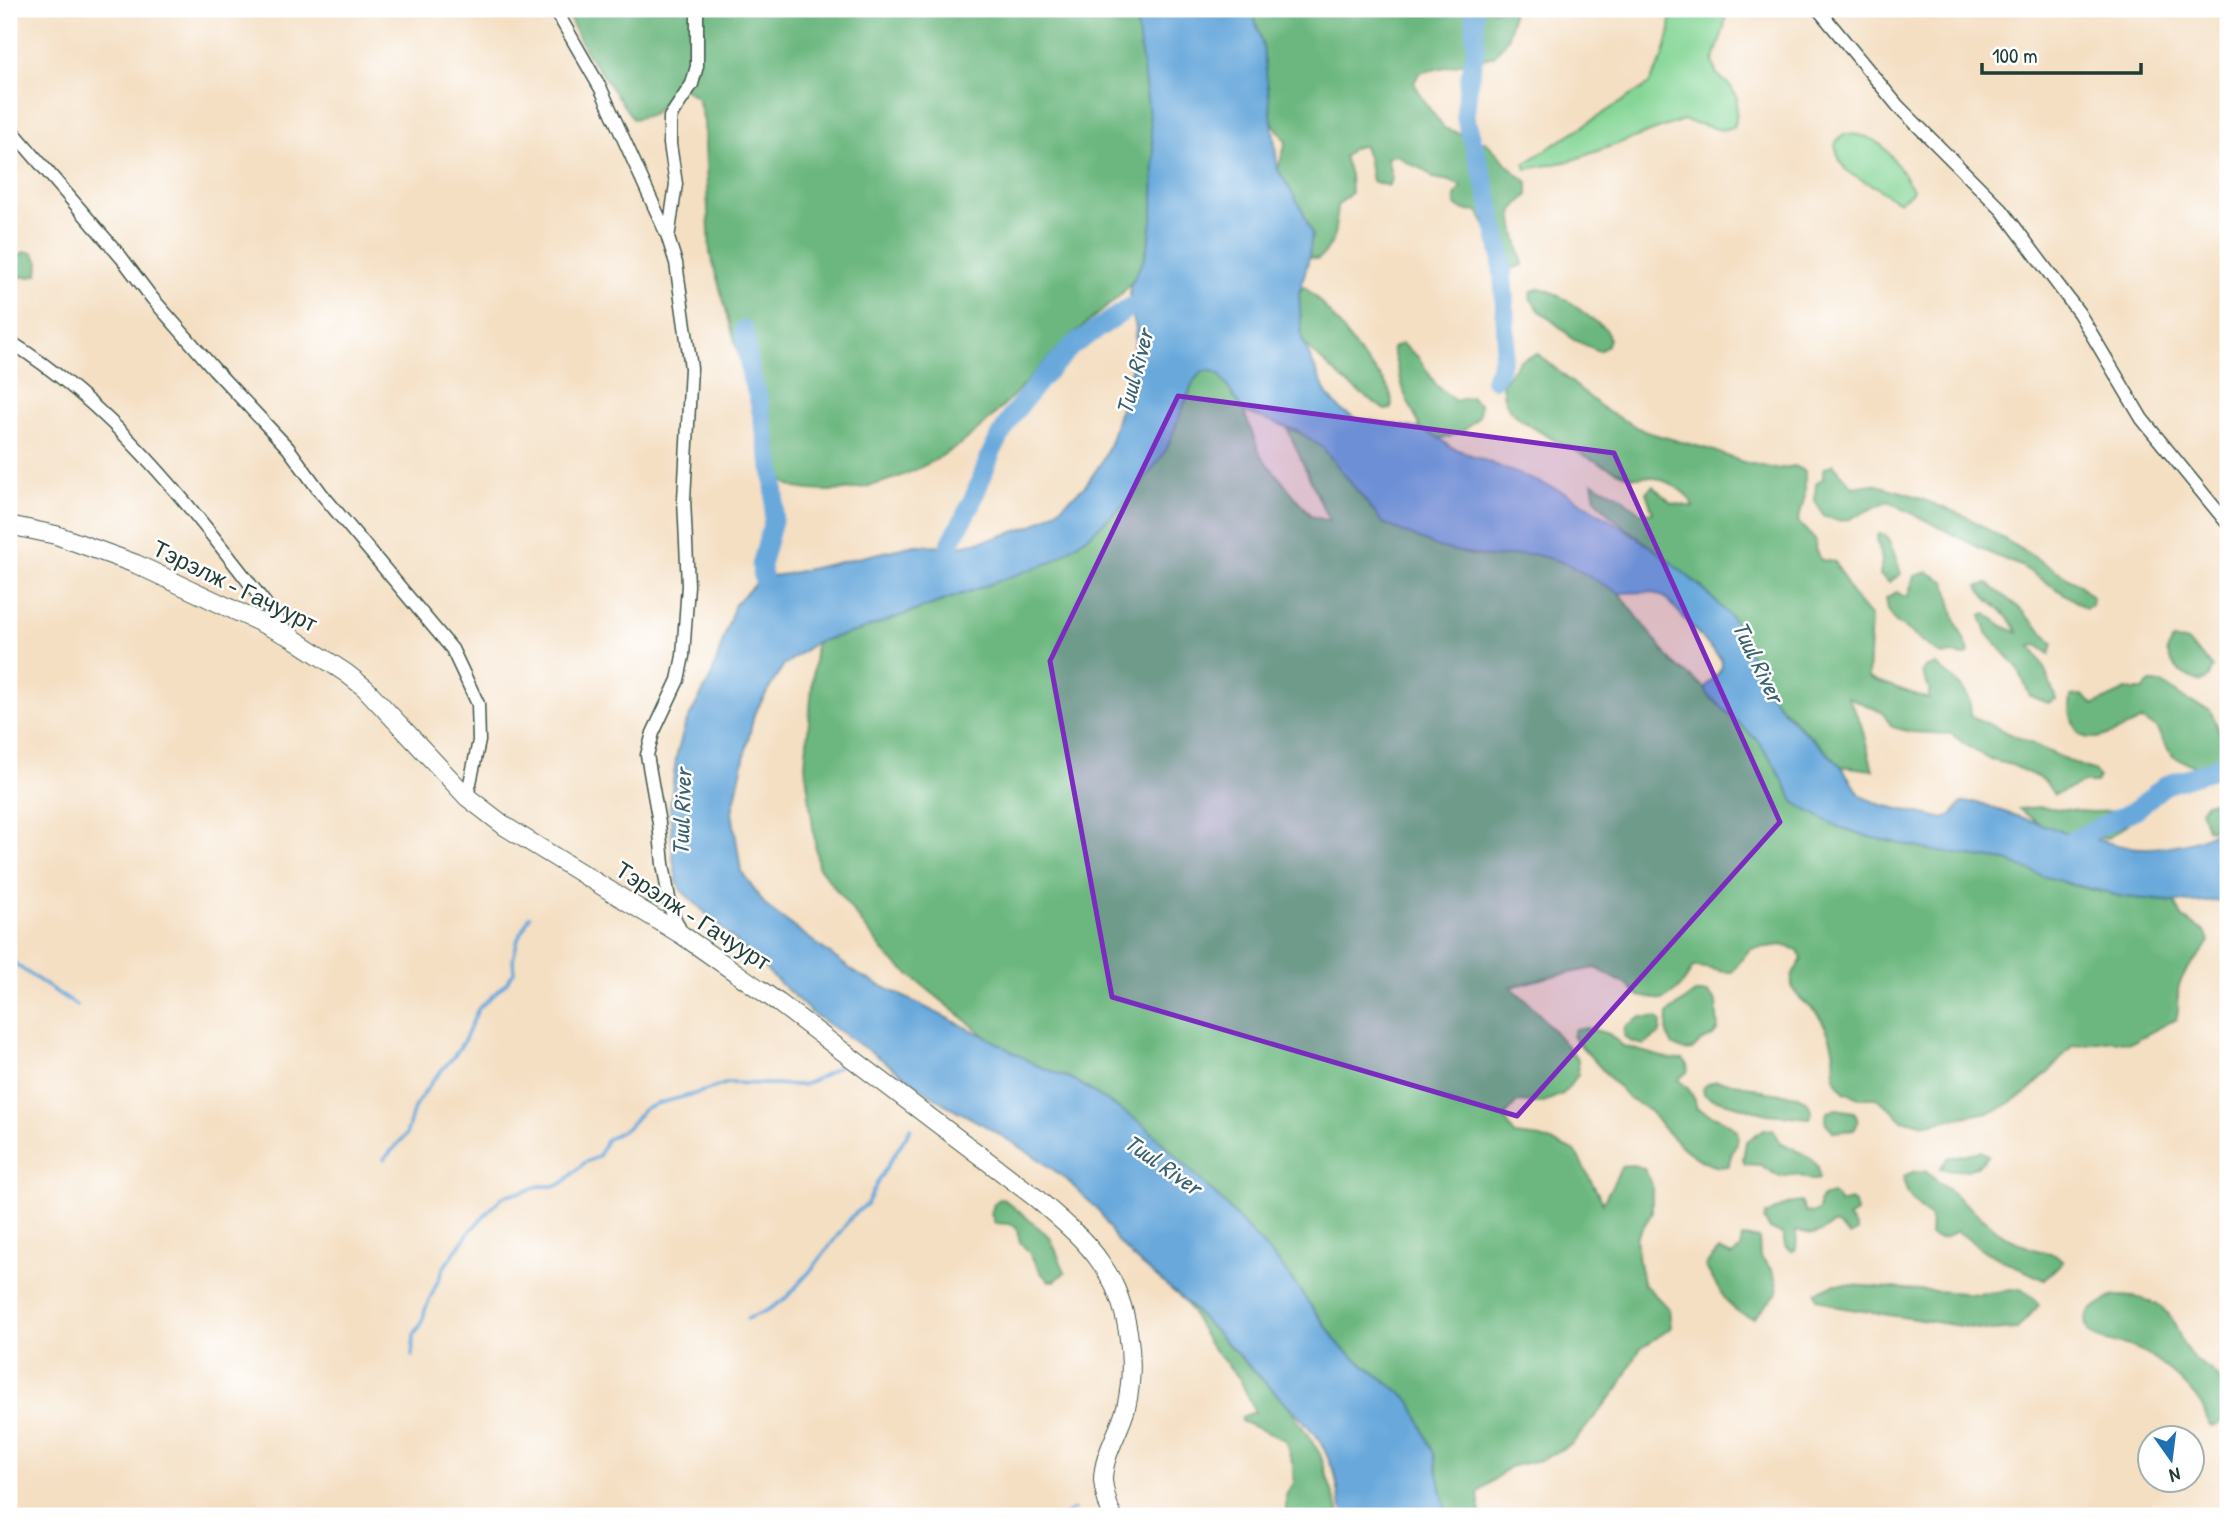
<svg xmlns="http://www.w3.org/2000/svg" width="2237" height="1525" font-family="'Patrick Hand',sans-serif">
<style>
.green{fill:#85d696;stroke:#528a65;stroke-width:2}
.forest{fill:#6cb77f;stroke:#467a5a;stroke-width:2}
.water{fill:#68a8db;stroke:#447288;stroke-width:2}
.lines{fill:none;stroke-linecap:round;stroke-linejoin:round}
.stream{stroke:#68a8db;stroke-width:3.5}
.river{stroke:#68a8db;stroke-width:19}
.minor-casing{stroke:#3f5549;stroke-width:15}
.secondary-casing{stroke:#3f5549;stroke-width:20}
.minor{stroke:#fff;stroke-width:12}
.secondary{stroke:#fff;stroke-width:18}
.marked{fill:#7b2cbf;fill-opacity:0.2;stroke:#7b2cbf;stroke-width:5;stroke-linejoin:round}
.labels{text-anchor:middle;stroke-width:5;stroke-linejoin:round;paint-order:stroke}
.street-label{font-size:23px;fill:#1f3d34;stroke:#fff}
.water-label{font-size:24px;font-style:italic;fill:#39626e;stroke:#fff}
</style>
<rect width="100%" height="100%" fill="#fff"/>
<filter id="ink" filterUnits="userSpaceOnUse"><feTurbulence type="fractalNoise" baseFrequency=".0143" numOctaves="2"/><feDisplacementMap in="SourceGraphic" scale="14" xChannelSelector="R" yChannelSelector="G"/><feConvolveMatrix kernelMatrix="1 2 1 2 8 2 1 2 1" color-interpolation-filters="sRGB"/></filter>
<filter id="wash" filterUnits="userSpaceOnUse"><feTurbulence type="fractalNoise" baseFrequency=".00686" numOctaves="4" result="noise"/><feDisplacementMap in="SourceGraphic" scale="28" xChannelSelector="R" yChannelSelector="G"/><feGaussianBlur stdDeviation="1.57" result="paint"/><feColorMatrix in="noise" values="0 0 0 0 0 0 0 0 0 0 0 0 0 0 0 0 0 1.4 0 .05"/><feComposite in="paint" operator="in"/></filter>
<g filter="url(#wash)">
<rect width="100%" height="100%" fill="#f4dfc3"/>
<path class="green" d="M1671 9H1726L1724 28 1713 62 1716 73 1731 87 1737 98 1736 121 1733 127 1721 130 1683 120 1570 161 1526 169 1524 164 1649 84 1663 58 1670 31Z
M1845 134C1885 133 1893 160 1913 189L1911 193 1900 201C1890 199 1884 192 1876 187 1850 174 1843 176 1835 145L1838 139Z"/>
<path class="forest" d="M565 9H1135C1145 81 1168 187 1145 256 1133 295 1095 313 1067 340 1032 372 995 421 956 447 910 478 852 499 796 488 788 486 780 479 773 475L710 253 704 122 698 98 678 85 666 102 651 115 633 119 586 52Z
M1252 9H1513L1508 38 1494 56 1419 73 1414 83 1426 104 1444 128 1487 143 1517 174 1528 182V195C1524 199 1516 205 1513 211 1510 218 1521 255 1523 265L1504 271 1492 254 1488 230 1478 211C1470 212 1452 210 1455 197 1456 193 1459 190 1461 186L1450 181 1433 178 1425 170 1408 163 1397 155 1387 157 1392 179 1388 186 1372 181 1368 157 1364 146C1355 145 1349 150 1344 157L1350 175 1351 193 1337 206C1335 228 1337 245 1318 259L1309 257 1312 235 1301 207 1278 170 1286 142 1271 120 1263 47Z
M25 252 33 253 39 262 38 274 30 277H9C9 266 14 256 25 252Z
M1304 286C1326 306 1343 329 1360 354 1371 369 1397 386 1391 409L1385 410 1350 386 1307 347 1302 339 1299 293Z
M1540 288C1567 295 1584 315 1607 330L1609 339 1606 347 1599 351 1572 339 1566 332 1540 311 1530 298 1532 291Z
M1402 344 1418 357 1437 386 1455 401 1470 397 1480 405 1479 416 1466 429 1449 437 1439 438 1421 429 1405 395 1392 348Z
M1538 354 1606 411 1646 432 1711 450 1743 462 1776 469 1795 466 1805 471V495L1798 522 1816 541 1815 549 1821 560 1835 562 1853 596 1871 617 1868 678 1929 699V688L1922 672 1927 667 1936 665C1956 682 1971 688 1971 716L2076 764 2093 770 2099 777 2096 783H2083L2054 795 2045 781 2012 765 1991 760 1967 746 1952 734 1911 732 1892 727 1882 712 1848 697 1861 724 1873 770 1841 766 1776 702 1765 688 1739 630 1731 618 1701 587 1610 515 1595 498 1592 483 1620 496 1639 512 1653 513 1646 492 1653 486 1671 503 1693 507C1690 492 1666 480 1651 477 1644 475 1636 479 1629 476 1604 466 1527 429 1510 410 1504 402 1503 393 1502 384L1520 360Z
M1209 370 1219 374 1244 412 1261 456 1311 516 1329 521 1287 428 1311 438 1323 448 1383 523 1438 547 1471 555 1489 557 1533 553 1543 556 1565 563 1619 593 1672 662 1705 688 1708 695 1757 740 1774 764 1795 803 1836 826 1870 837 1939 852 2007 861 2071 885 2124 897 2175 902 2182 917 2206 933 2209 941C2201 957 2184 968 2179 985 2176 994 2181 1006 2176 1019L2130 1043 2111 1040 2072 1046 2049 1072 2025 1094 1998 1110 1927 1124 1902 1120 1893 1110 1876 1098H1859L1844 1092 1834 1077C1837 1055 1831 1031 1817 1014 1809 1003 1789 995 1792 979 1792 973 1799 965 1802 959L1798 950 1782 945 1750 949 1732 972C1718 973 1708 966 1693 967 1685 983 1678 991 1663 1000L1639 996 1629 986 1596 968 1552 976 1511 987 1533 1007 1578 1059V1075L1563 1094 1541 1103 1517 1102 1504 1117 1515 1135 1541 1138 1575 1151 1603 1203 1622 1166 1634 1165 1644 1169 1652 1185V1213L1636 1238 1639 1262 1643 1283 1669 1309 1671 1328 1640 1349 1618 1389 1572 1444 1543 1459 1509 1467 1478 1493 1480 1516H1447L1434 1454 1374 1372 1342 1348 1280 1264 1223 1202 1143 1124 1072 1079 1038 1066 988 1038 889 958 818 866 805 765 816 642 858 631 988 585 1166 450 1194 380 1202 372Z
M1833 464 1853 487 1873 484 1909 494 1967 517 2079 584 2093 598 2092 605 2086 608 2021 566 1996 556 1888 501 1847 520 1838 521 1824 516 1815 501 1816 484 1823 478V469Z
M1879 534 1885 535C1893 547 1897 560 1901 574L1889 582 1880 575 1882 560 1877 539Z
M1928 572 1946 582 1955 620 1968 649 1969 653 1965 656 1951 654 1944 656 1938 653 1895 621 1888 610 1886 598 1897 592 1903 596H1908L1914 576Z
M1988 584 2018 607 2053 643 2050 654 2037 645 2031 646 2043 665 2056 699 2048 703 2030 696 2018 668 1987 633 1981 616 1986 614 2003 626 2018 633C2010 612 1987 605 1978 586Z
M2173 640 2186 641 2213 667 2209 677 2201 682C2182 674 2174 672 2167 651Z
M2150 683H2162L2186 700 2210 710 2224 741V762L2204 770 2172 756 2156 728 2142 720C2125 727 2087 751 2076 729 2070 715 2069 712 2071 696L2082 695 2094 705 2126 690H2143Z
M2218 801 2228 809V815L2210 830 2207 828 2200 810 2206 803Z
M2040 807 2091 812 2128 811 2129 823 2108 838 2080 837 2043 826 2019 809Z
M1695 993H1708L1716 1002 1718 1030 1713 1036 1700 1042 1692 1050 1684 1051 1672 1044 1667 1034 1668 1013Z
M1641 1017 1657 1018 1661 1022 1660 1033 1644 1045 1632 1042 1624 1036 1625 1027Z
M1587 1028 1609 1034 1623 1046 1669 1059 1683 1060 1687 1065 1688 1071 1678 1080C1690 1088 1694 1096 1697 1109 1707 1114 1741 1124 1738 1137 1737 1146 1730 1153 1729 1165 1709 1174 1677 1143 1664 1129 1658 1122 1653 1113 1646 1108 1640 1104 1633 1102 1627 1097L1572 1036 1575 1029Z
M1716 1081 1741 1084 1767 1092 1798 1096 1808 1103 1812 1113 1810 1118 1767 1114 1710 1098 1704 1094 1703 1089 1706 1085Z
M1836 1109 1854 1112C1858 1119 1859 1123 1854 1130L1834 1132 1825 1122 1827 1112Z
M1764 1129 1773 1130 1780 1142 1811 1158 1818 1167 1819 1179C1810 1182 1806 1177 1797 1175 1791 1174 1786 1177 1780 1177L1760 1165 1745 1164 1743 1159 1746 1142Z
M1981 1151 1988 1156C1974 1173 1961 1172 1940 1168L1948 1158Z
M1915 1171H1925L2006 1237 2032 1249 2055 1254 2063 1261 2044 1280 1986 1252 1957 1231C1946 1237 1941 1243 1930 1235L1931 1218C1918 1206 1903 1195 1904 1176Z
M1832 1194 1837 1198 1839 1203 1851 1200 1855 1203 1856 1213 1848 1218 1857 1228V1232L1850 1236C1828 1213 1833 1231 1814 1234 1809 1234 1801 1231 1796 1231 1795 1238 1799 1242 1795 1250L1792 1251 1785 1245 1783 1235 1770 1229 1764 1220 1766 1215 1787 1204 1801 1202 1806 1212 1814 1213 1819 1210V1202L1822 1197Z
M999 1199 1005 1200 1050 1237 1065 1272 1055 1281H1049L1042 1274 1028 1251 1020 1242 1016 1227 1010 1224 995 1223 991 1214 994 1204Z
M1742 1237 1759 1239 1760 1257C1771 1267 1776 1276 1778 1292L1754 1318C1729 1315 1717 1285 1705 1266L1719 1250 1732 1256 1740 1249Z
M1835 1284 1978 1294 2021 1289 2034 1299 2039 1305 2017 1329 1992 1331 1838 1307 1817 1298 1816 1292Z
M2114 1296C2140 1296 2163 1300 2175 1325 2180 1336 2182 1345 2190 1354 2196 1362 2205 1365 2212 1371 2226 1384 2228 1398 2228 1416L2217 1425 2210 1426C2206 1419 2205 1412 2202 1406 2188 1384 2157 1357 2132 1347 2120 1342 2089 1343 2086 1325 2083 1310 2104 1301 2114 1296Z
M1185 1301 1290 1408 1320 1454 1340 1516H1286V1495L1294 1483 1293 1465 1285 1440 1241 1421V1417L1255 1412 1240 1379 1209 1344Z"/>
<path class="water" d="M1135 9H1252L1263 47 1278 170 1301 207 1312 235 1308 262 1299 293 1302 339 1327 395 1342 411 1355 418 1421 429 1439 438 1451 447 1566 493 1622 527 1658 552 1701 587 1732 618 1739 630 1765 688 1788 716 1841 766 1861 796 1881 805 1945 819 1953 814 1961 803 1974 802 2080 837C2097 838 2113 845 2129 847 2150 850 2194 845 2212 833 2218 829 2223 823 2228 818V900L2192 903 2124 897 2045 877 2007 861 1939 852 1870 837 1836 826 1795 803 1774 764 1757 740 1708 695 1705 688C1711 677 1726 673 1721 659L1666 598 1652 592 1619 593 1565 563 1533 554 1489 557 1455 551 1438 547 1383 523 1323 448 1298 431 1244 412 1219 374 1209 370 1202 372 1194 380 1166 450 1134 495 1092 533 1052 562 858 631 816 642 783 666 754 714 732 812 741 871 766 906 857 974 988 1038 1038 1066 1072 1079 1143 1124 1223 1202 1280 1264 1342 1348 1411 1401 1434 1454 1447 1516H1345L1341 1507 1335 1473 1320 1440 1301 1418 1185 1301 1136 1260 1116 1240 1100 1212 1066 1179 1033 1155 982 1124 943 1103 877 1056 813 1014 681 890 677 881 673 858 670 807 676 758 685 725 711 677 735 604 752 587 763 577 787 574 915 545 960 546 995 538 1032 526 1056 511 1085 486 1101 463 1111 441 1133 363 1136 328 1130 307V286L1145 257 1150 237 1153 212 1154 153Z"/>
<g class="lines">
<path class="stream" d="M9 954 16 965 77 1006
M384 1159 406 1135 414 1108 433 1080 455 1055 465 1039 478 1009 506 983 514 972 513 959 518 939 530 916
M747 1319 768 1310 786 1298 813 1268 853 1215 867 1204 878 1181 911 1128
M412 1356 414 1335 422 1323 425 1310 444 1267 470 1231 501 1198 510 1194 523 1192 540 1186H557L564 1182 584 1163 599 1156 606 1140 627 1128 644 1109 656 1104 698 1093 728 1083 802 1085C815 1081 826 1073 838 1067
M774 1516H775
M1064 1516 1074 1509"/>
<path class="river" d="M1474 9 1476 47 1469 80 1465 116 1486 186 1501 254 1504 295 1506 340 1500 368 1494 379
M744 330 751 377 758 396 773 475 775 496 773 521 761 566 768 602
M942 571 949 546 972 502 992 451 1013 414 1039 381 1072 346 1130 307 1156 306
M2058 847 2137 809 2165 785 2211 770 2228 760"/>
</g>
</g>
<g filter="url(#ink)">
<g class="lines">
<g class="minor-casing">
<path id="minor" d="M555 9 601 89 668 237
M1818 9 1898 106 2002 210 2079 313 2142 419 2228 524
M9 127 121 257 152 298 214 369 288 448 321 493 452 649 478 704 479 741 467 797
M9 341C125 413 206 528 289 634
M682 934 671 910 663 864 659 823 647 755 653 733 678 680 683 656 688 585 684 499 691 368 676 263 668 238 676 184 670 144V117L692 84 697 66V9"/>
</g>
<g class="secondary-casing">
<path id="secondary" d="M9 525 56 535 136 564 291 637 346 673 365 688 467 797 506 827 682 935 779 1003 1036 1198C1059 1218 1084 1238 1101 1263 1129 1302 1137 1361 1126 1408 1120 1431 1103 1455 1103 1480 1104 1492 1108 1505 1112 1516"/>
</g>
<use href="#minor" class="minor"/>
<use href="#secondary" class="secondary"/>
</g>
</g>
<path class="marked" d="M1178 396 1614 453 1780 822 1517 1116 1112 997 1050 661Z"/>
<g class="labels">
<g class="street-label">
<text transform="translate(235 586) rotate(26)" y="8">Тэрэлж - Гачуурт</text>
<text transform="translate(693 916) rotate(33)" y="8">Тэрэлж - Гачуурт</text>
</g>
<g class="water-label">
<text transform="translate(1135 372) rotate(-75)" y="8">Tuul River</text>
<text transform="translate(1758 662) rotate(64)" y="8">Tuul River</text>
<text transform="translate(682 812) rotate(-88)" y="8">Tuul River</text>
<text transform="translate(1163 1165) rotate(35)" y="8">Tuul River</text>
</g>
</g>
<rect width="2237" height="1525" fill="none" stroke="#fff" stroke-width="35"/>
<g transform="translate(2171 1459) rotate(166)"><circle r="33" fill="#ffffff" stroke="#a5b1ae" stroke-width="2"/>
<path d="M0-5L12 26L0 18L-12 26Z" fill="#1f6fb2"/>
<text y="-10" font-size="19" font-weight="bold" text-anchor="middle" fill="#1f3d34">N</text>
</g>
<path d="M1982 63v10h159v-10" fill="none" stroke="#1f3d34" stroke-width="3.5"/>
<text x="1992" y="63" font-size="21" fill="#1f3d34" stroke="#ffffff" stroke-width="5" paint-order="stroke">100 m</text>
</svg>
